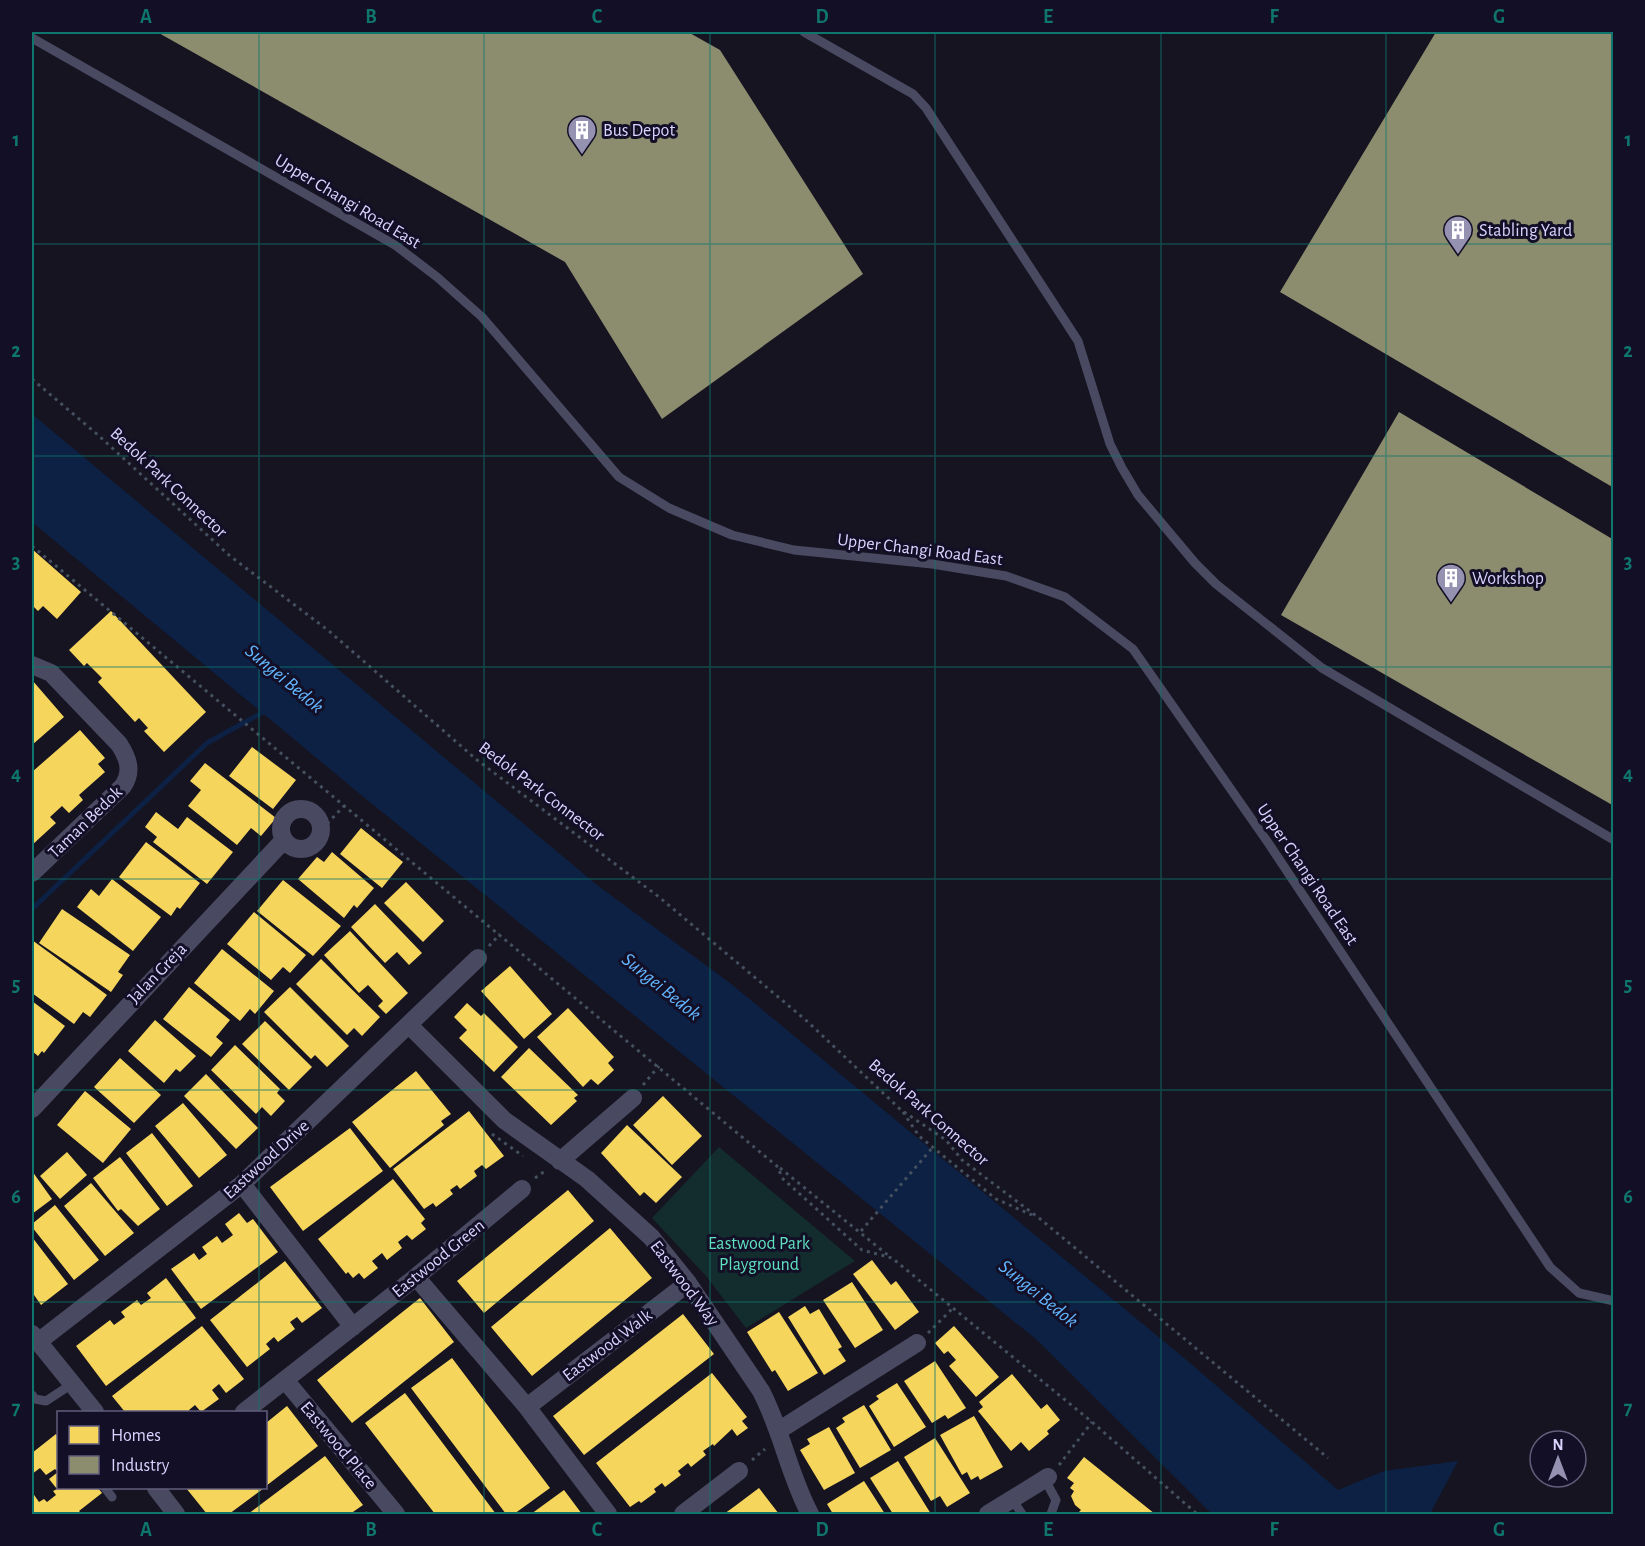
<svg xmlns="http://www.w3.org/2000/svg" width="1645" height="1546" font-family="'Alegreya Sans',sans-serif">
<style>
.green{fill:#132c2d}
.water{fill:#0d2144}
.homes{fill:#f6d55c}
.industry{fill:#8c8c6e}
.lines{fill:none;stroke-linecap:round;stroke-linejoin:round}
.stream{stroke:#0d2144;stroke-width:5}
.path{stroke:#44505f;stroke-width:3;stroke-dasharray:3 4.5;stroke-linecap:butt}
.lane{stroke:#4a4962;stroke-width:9}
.street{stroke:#4a4962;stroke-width:18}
.grid{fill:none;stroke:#0f766e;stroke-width:1.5;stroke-opacity:0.55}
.labels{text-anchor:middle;stroke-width:6;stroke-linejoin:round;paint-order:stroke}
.poi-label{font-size:18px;fill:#d9d4ff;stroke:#130f26;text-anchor:start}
.street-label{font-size:18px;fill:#d9d4ff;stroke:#130f26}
.park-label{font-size:18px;fill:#5fe0c0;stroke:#130f26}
.water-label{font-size:20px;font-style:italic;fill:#62b6ff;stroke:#130f26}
.neatline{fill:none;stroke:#0f766e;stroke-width:2}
.grid-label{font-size:20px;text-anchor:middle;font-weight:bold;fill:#0f766e}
</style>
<rect width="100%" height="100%" fill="#161421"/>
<path class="green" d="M719 1147 855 1261 746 1328 706 1276 652 1218Z"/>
<path class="water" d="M32 414 597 885 730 983 1184 1358 1338 1490 1384 1471 1458 1461 1430 1514H1212L1037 1340 366 799 32 522Z"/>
<path class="homes" d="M32 549 81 592 57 619 43 606 38 611 32 605Z
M111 611 206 712 164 752 144 731 148 728 139 718 135 722 98 682 102 678 87 663 84 666 69 650Z
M32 680 64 717 32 745Z
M80 730 105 758 98 764 105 772 79 795 83 800 69 813 62 806 50 817 56 823 32 845V772Z
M252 747 296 780 273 809 229 776Z
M205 763 276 818 261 836 251 828 237 845 188 806 201 790 190 781Z
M156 812 178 829 187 817 233 852 207 884 153 842 157 837 145 827Z
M361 828 403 862 382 888 340 854Z
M146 842 200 883 180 909 177 907 171 916 119 877Z
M332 852 374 888 357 908 354 905 344 918 298 879 317 857 324 862Z
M112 879 161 917 133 951 77 907 91 889 99 896Z
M283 880 341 926 313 956 257 911Z
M406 882 444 921 423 942 384 903Z
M375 904 422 953 409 965 397 952 385 963 351 927Z
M62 909 130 955 118 972 123 975 111 992 39 943Z
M254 912 306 955 290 973 283 967 271 980 227 944Z
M350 931 408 993 386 1014 378 1006 383 1001 368 985 359 993 324 955Z
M32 940 107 995 90 1017 83 1012 74 1024 32 993Z
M222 949 274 991 255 1014 250 1009 240 1021 194 983Z
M321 959 380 1017 362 1036 354 1028 347 1035 296 984Z
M510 966 552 1014 524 1039 481 991Z
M189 987 230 1020 216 1037 223 1043 211 1057 163 1019Z
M290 987 349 1046 327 1067 315 1055 311 1059 264 1012Z
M32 1001 65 1026 44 1053 42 1051 38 1056 32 1051Z
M467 1003 481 1016 484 1013 518 1047 494 1072 459 1038 467 1030 454 1017Z
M568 1008 614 1057 608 1063 614 1070 598 1085 591 1079 583 1087 537 1037Z
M155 1020 196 1056 180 1072 176 1069 164 1083 128 1051Z
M265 1021 312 1067 289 1090 242 1044Z
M235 1045 280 1089 277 1093 285 1101 271 1116 262 1107 256 1114 211 1070Z
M529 1048 578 1095 574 1098 577 1101 551 1125 501 1077Z
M120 1058 161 1095 134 1123 94 1087Z
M416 1071 451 1114 441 1121 444 1125 390 1168 352 1122Z
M206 1074 258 1128 236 1149 184 1096Z
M85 1091 131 1129 103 1163 57 1125Z
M663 1096 702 1136 672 1165 633 1125Z
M183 1103 227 1155 199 1178 155 1126Z
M469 1111 504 1156 486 1169 482 1165 474 1171 477 1176 460 1189 457 1185 450 1190 453 1194 436 1207 433 1203 424 1209 393 1169Z
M627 1125 682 1177 656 1203 644 1192 640 1196 601 1153Z
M350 1128 383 1171 303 1231 270 1187Z
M152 1133 193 1186 167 1206 126 1153Z
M67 1152 87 1175 60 1199 40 1176Z
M120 1157 160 1209 138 1226 121 1209 118 1211 93 1178Z
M32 1171 52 1199 32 1214Z
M393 1179 425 1219 421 1223 426 1229 412 1240 407 1235 398 1242 402 1248 387 1260 382 1253 372 1261 378 1268 364 1279 359 1273 353 1278 348 1272 346 1274 318 1239Z
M91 1183 134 1233 105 1256 64 1206Z
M568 1190 594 1221 484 1313 457 1281Z
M55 1205 99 1260 74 1280 32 1227V1224Z
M239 1213 247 1223 253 1219 278 1252 201 1309 171 1269 194 1253 199 1260 207 1254 202 1247 217 1236 222 1243 233 1235 225 1224Z
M610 1228 652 1278 532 1376 491 1327Z
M32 1237 68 1284 41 1305 32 1292Z
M872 1260 891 1285 896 1281 919 1312 895 1330 853 1274Z
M285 1261 322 1308 302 1323 297 1317 290 1322 295 1329 278 1342 274 1337 266 1344 270 1349 247 1367 210 1320Z
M166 1278 196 1318 106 1386 76 1346 110 1320 114 1325 125 1317 121 1312 137 1300 141 1305 151 1298 147 1293Z
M852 1282 883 1330 855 1348 823 1300Z
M420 1298 454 1342 352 1423 317 1380Z
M805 1306 810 1314 819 1309 842 1347 838 1349 846 1361 824 1375 788 1317Z
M779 1312 818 1373 788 1391 775 1370 772 1372 747 1332Z
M683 1314 714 1354 584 1455 553 1416Z
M202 1326 244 1379 226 1393 219 1384 212 1390 219 1399 201 1412 195 1405 189 1410 190 1412H125L112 1396Z
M954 1326 999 1377 976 1397 949 1366 956 1360 948 1351 944 1354 935 1343Z
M452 1358 550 1488 514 1514H506L411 1388Z
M935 1361 966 1408 948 1419 945 1415 932 1423 904 1381Z
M712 1373 747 1417 742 1421 748 1428 737 1436 732 1429 714 1446 713 1444 703 1451 706 1455 691 1467 688 1463 678 1471 681 1475 665 1487 662 1483 654 1489 656 1492 641 1503 639 1501 630 1507 596 1463Z
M1012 1374 1041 1409 1047 1404 1060 1420 1047 1431 1049 1434 1029 1451 1021 1442 1011 1451 978 1411 983 1407 979 1402Z
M897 1383 926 1427 894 1447 869 1406 879 1399 876 1396Z
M405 1393 496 1514H435L365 1423Z
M864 1405 891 1450 860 1468 836 1428 845 1422 842 1418Z
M287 1406 318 1446 266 1486V1423Z
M974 1416 1003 1467 980 1480 978 1476 971 1480 967 1472 962 1475 940 1435Z
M829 1427 855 1473 824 1490 800 1450 810 1444 807 1439Z
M56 1434 58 1437V1488H98L102 1493 79 1511 82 1514H32V1492L39 1502 44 1499 47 1502 56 1495 53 1491 57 1489 49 1479 58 1472 55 1469 46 1475 40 1468 32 1474V1453Z
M935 1438 970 1493 947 1507 940 1496 931 1501 904 1457Z
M325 1456 363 1505 350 1514H248Z
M1084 1457 1155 1514H1077L1081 1510 1075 1505 1071 1496 1074 1491 1070 1488 1074 1483 1067 1478Z
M898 1461 931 1514H893L870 1478Z
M864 1481 885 1514H833L827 1504Z
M186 1488H264L229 1514H207Z
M759 1488 779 1514H724L735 1506Z
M564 1490 582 1514H531Z"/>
<path class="industry" d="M157 32H688L720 50 863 274 662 419 565 262Z
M1436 32H1614V488L1280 292Z
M1399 412 1614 540V806L1281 615Z"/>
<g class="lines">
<path class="stream" d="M32 909 207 743 267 710"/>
<path class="path" d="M32 379 98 435 230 556 329 631 477 760 659 897 808 1022 901 1110 946 1140 962 1160 1039 1218 1328 1458
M32 546 778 1167 782 1178 862 1250 892 1258 1092 1422 1197 1514
M322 829 344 806
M489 946 500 934
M643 1085 659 1066
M903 1112 919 1136 996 1199 1032 1215
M492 1134 523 1156
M780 1168 889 1256
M535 1178 545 1171
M861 1231 933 1147
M928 1333 952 1309
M752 1460 765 1449
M1059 1465 1092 1422
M365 1514 371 1510"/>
<path class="lane" d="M804 32 913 94 926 108 1078 341 1110 444 1122 468 1138 495 1195 563 1216 584 1322 668 1614 840
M32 38 395 245 437 277 482 317 619 477 669 508 732 535 794 550 932 564 1006 576 1065 597 1133 649 1269 844 1550 1267 1579 1293 1614 1301
M32 1395 35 1399 46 1401 72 1384
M1045 1480 1056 1500 1051 1514
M105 1488 112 1497
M1012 1499 1022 1514"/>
<path class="street" d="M32 665 51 673 119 744C128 758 133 771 123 786L32 873
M281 829a20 20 0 1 1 40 0a20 20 0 1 1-40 0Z
M410 1026 504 1120 587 1179 651 1237 688 1283 761 1391C782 1431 789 1475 810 1514
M32 1109 284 840
M560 1161 633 1098
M242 1184 353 1327
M416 1277 527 1407 608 1514
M32 1334 95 1412
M38 1342 242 1184 478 958
M285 1380 396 1514
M527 1407 688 1283
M244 1412 416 1277 522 1189
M778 1431 917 1343
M156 1488 176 1514
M683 1514 739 1471
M988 1514 1048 1477"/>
</g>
<path class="grid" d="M259 32V1412M484 32V1514M710 32V1514M935 32V1514M1161 32V1514M1386 32V1514M32 244H1614M32 456H1614M32 667H1614M32 879H1614M32 1090H1614M32 1302H1614M259 1488V1514"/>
<defs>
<g id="building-pin" transform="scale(1.5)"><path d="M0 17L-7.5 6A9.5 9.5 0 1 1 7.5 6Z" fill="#9591b1" stroke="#130f26"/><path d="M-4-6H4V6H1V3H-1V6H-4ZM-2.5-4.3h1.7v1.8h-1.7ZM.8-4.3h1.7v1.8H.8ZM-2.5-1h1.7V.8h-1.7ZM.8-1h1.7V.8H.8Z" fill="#fff"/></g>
</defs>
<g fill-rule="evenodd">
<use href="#building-pin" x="582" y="130"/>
<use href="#building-pin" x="1458" y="230"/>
<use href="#building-pin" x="1451" y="578"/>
</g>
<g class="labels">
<g class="poi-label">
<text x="603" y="136">Bus Depot</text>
<text x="1479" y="236">Stabling Yard</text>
<text x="1472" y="584">Workshop</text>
</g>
<g class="street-label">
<text transform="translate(348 201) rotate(31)" y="6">Upper Changi Road East</text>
<text transform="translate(169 482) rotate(43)" y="6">Bedok Park Connector</text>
<text transform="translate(920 549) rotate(7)" y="6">Upper Changi Road East</text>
<text transform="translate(542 791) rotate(37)" y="6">Bedok Park Connector</text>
<text transform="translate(85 822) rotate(-44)" y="6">Taman Bedok</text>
<text transform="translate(1308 874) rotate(56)" y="6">Upper Changi Road East</text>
<text transform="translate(157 973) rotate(-46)" y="6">Jalan Greja</text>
<text transform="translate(929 1112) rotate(41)" y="6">Bedok Park Connector</text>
<text transform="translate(266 1159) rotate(-42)" y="6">Eastwood Drive</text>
<text transform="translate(438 1258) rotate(-39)" y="6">Eastwood Green</text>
<text transform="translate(685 1283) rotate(53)" y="6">Eastwood Way</text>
<text transform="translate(607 1345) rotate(-37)" y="6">Eastwood Walk</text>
<text transform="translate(339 1445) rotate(50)" y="6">Eastwood Place</text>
</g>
<g class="park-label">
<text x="759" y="1249">Eastwood Park<tspan x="759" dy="21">Playground</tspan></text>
</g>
<g class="water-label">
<text transform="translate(285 678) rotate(40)" y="7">Sungei Bedok</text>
<text transform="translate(662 986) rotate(39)" y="7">Sungei Bedok</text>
<text transform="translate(1039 1293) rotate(39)" y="7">Sungei Bedok</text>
</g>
</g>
<rect width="1645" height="1546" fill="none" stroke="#130f26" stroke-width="66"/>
<rect x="57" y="1411" width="210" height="78" fill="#130f26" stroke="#625e7d" stroke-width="1.5"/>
<rect x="69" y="1426" width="30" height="18" fill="#f6d55c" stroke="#625e7d" stroke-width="1.5"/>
<text x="111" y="1441" font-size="18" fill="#d9d4ff">Homes</text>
<rect x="69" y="1456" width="30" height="18" fill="#8c8c6e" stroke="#625e7d" stroke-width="1.5"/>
<text x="111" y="1471" font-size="18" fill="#d9d4ff">Industry</text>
<g transform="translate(1558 1459)"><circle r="28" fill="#130f26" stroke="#625e7d" stroke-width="1.5"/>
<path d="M0-4.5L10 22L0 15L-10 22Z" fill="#9591b1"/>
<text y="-9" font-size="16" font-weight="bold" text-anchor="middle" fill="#d9d4ff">N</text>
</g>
<rect x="33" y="33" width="1579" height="1480" class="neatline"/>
<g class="grid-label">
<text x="146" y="23">A</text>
<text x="371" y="23">B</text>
<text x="597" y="23">C</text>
<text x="822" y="23">D</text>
<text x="1048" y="23">E</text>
<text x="1274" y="23">F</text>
<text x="1499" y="23">G</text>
<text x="16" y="146">1</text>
<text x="1628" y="146">1</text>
<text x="16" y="357">2</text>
<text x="1628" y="357">2</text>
<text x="16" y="568">3</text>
<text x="1628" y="568">3</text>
<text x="16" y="780">4</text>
<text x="1628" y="780">4</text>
<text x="16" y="991">5</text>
<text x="1628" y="991">5</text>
<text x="16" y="1203">6</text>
<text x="1628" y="1203">6</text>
<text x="16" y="1414">7</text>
<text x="1628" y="1414">7</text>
<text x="146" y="1536">A</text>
<text x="371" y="1536">B</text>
<text x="597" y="1536">C</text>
<text x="822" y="1536">D</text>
<text x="1048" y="1536">E</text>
<text x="1274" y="1536">F</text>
<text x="1499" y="1536">G</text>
</g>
</svg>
